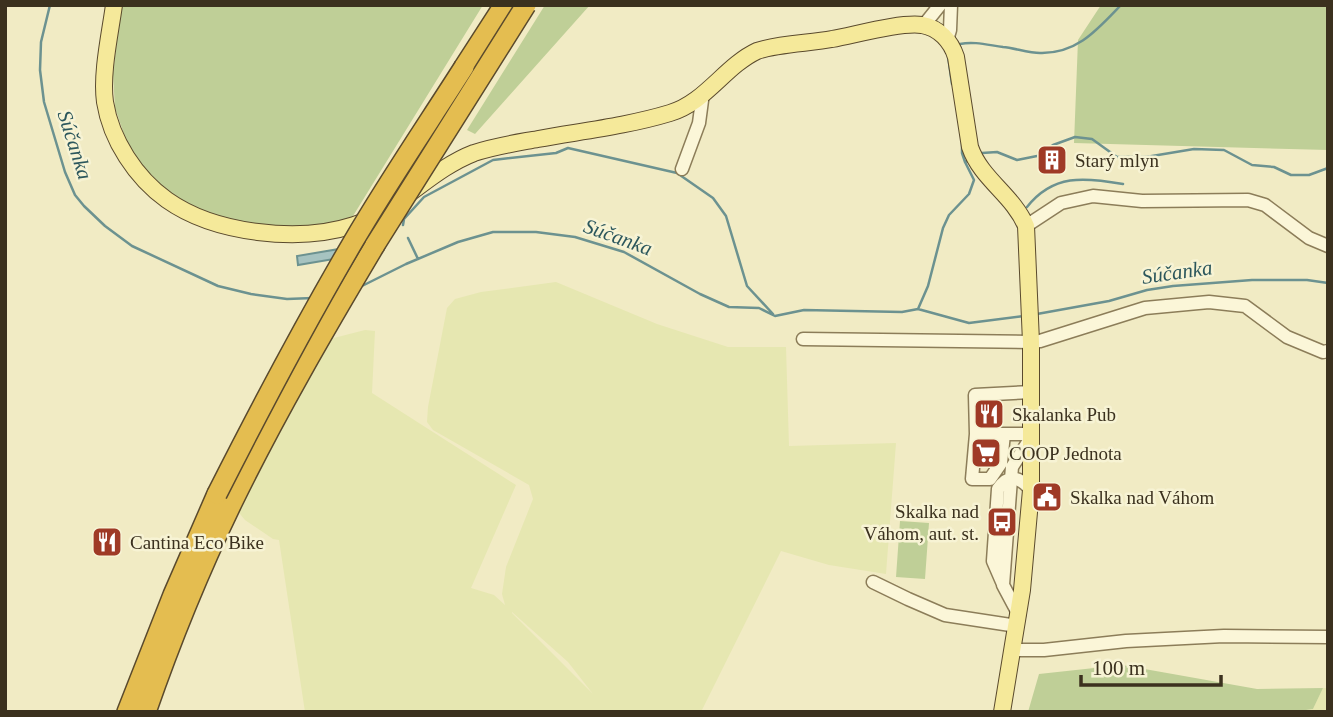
<svg xmlns="http://www.w3.org/2000/svg" width="1333" height="717" font-family="'Times New Roman',serif">
<style>
.farmland{fill:#e6e7b1;fill-rule:evenodd}
.green{fill:#bfcf97}
.water{fill:#a6c3c0;stroke:#6c9290;stroke-width:2}
.lines{fill:none;stroke-linecap:round;stroke-linejoin:round}
.stream{stroke:#6c9290;stroke-width:2.5}
.minor-casing{stroke:#8c7d59;stroke-width:15}
.major-casing{stroke:#5a4a2d;stroke-width:18}
.highway-casing{stroke:#5a4a2d;stroke-width:22}
.minor{stroke:#fbf6d8;stroke-width:12}
.major{stroke:#f5e99a;stroke-width:16}
.highway{stroke:#e4bd50;stroke-width:19}
.highway-bridge-casing{stroke:#5a4a2d;stroke-width:22;stroke-linecap:butt}
.highway-bridge{stroke:#e4bd50;stroke-width:19}
.labels{text-anchor:middle;stroke-width:5;stroke-linejoin:round;paint-order:stroke}
.poi-label{font-size:19px;fill:#3b311e;stroke:#f7f3d4;text-anchor:start}
.water-label{font-size:21px;font-style:italic;fill:#2c575c;stroke:#f7f3d4}
</style>
<rect width="100%" height="100%" fill="#f1ebc4"/>
<path class="farmland" d="M556 282 657 324 728 347H786L789 446 896 443 886 574 829 565 781 551 701 712H305L279 540 273 539 245 520 217 486 326 340 365 330 375 331 372 393 516 485 471 588 494 595 505 605 502 594 506 567 533 499 529 485 433 430 427 422 428 407 447 308 455 299 481 292ZM512 612 568 662 593 694 512 613Z
M1323 688H1328V712H1292L1313 709Z"/>
<path class="green" d="M121 5H483L353 216 339 226 281 229 227 219 187 206 164 191 144 171 127 143 115 108 113 74Z
M545 5H590L475 134 467 130Z
M1101 5H1328V150L1074 143 1078 40Z
M900 521 929 523 925 579 896 577Z
M1122 665 1257 689 1323 688 1313 709 1292 712H1173L1161 710 1104 712H1028L1039 674Z"/>
<path class="water" d="M339 249 340 258 298 265 297 256Z"/>
<g class="lines">
<path class="stream" d="M50 5 41 42 40 70 44 102 65 172 75 195 84 206 105 226 132 246 218 286 251 294 287 299 313 298
M960 44C974 41 988 45 1003 47 1014 48 1029 53 1040 53 1077 54 1097 30 1121 5
M948 56 952 84
M962 143V153L965 162
M982 153 997 152 1017 160 1037 156 1053 145 1075 137 1092 139 1117 157H1146L1194 149 1224 150 1252 165 1274 167 1291 175H1309L1328 168
M1027 207C1053 174 1084 177 1123 184
M403 225 404 219 424 197 493 160 556 153 568 148 677 173 713 198 726 216 747 286 773 314
M408 238 418 259
M360 287 406 264 458 242 493 232H536L575 237 624 252 700 294 729 307 759 308 775 316 804 310 902 312 918 309 969 323 1024 316
M918 309 928 286 943 228 949 215 969 194 974 180 965 162 970 160
M1037 314 1109 301 1147 290 1173 286 1252 280H1307L1328 283"/>
<g class="minor-casing">
<path id="minor" d="M924 25 940 5
M947 40 950 30 951 5
M682 169 699 123 703 93
M1026 226 1061 203 1093 196 1142 201 1248 200 1265 205 1309 238 1328 246
M803 339 1031 342 1040 341 1145 308 1209 302 1245 306 1287 337 1323 352 1328 351
M976 434H1032
M1004 434 1001 463 990 479H972L976 434 975 395 1032 392
M873 582 908 599 945 615 1017 626
M1003 584 993 561 998 489C1009 473 1020 477 1031 490
M1019 615 1003 585 1011 479 1012 467 1032 436
M1013 650H1044L1126 641 1224 636 1328 637"/>
</g>
<g class="major-casing">
<path id="major" d="M114 5C110 34 101 74 105 102 111 140 136 178 167 200 215 234 299 243 354 225 399 210 430 170 474 153 495 146 516 143 538 139 582 131 627 126 670 113 705 103 725 66 757 51 775 44 812 43 832 39 855 35 900 22 922 25 939 28 951 41 956 57L970 147C981 179 1013 195 1026 226L1031 342V490L1022 590 1002 712"/>
</g>
<g class="highway-casing">
<path id="highway" d="M464 67 504 5
M127 712 173 595 217 494
M146 712C171 640 200 569 233 501 276 413 325 329 375 245"/>
</g>
<use href="#minor" class="minor"/>
<use href="#major" class="major"/>
<use href="#highway" class="highway"/>
<g class="highway-bridge-casing">
<path id="highway-bridge" d="M375 245 526 5
M217 494C260 409 305 324 353 242 388 182 427 125 464 67"/>
</g>
<use href="#highway-bridge" class="highway-bridge"/>
</g>
<defs>
<g id="building-square" transform="scale(1.575)"><rect x="-9" y="-9" width="18" height="18" rx="4" fill="#9f3a26" stroke="#f7f3d4"/><path d="M-4-6H4V6H1V3H-1V6H-4ZM-2.5-4.3h1.7v1.8h-1.7ZM.8-4.3h1.7v1.8H.8ZM-2.5-1h1.7V.8h-1.7ZM.8-1h1.7V.8H.8Z" fill="#fff"/></g>
<g id="restaurant-square" transform="scale(1.575)"><rect x="-9" y="-9" width="18" height="18" rx="4" fill="#9f3a26" stroke="#f7f3d4"/><path d="M-5-6h1v4h1v-4h1v4h1v-4h1v5L-1.5 .5V6h-2V.5L-5-1ZM5-6V6H3V1.5H1.5Q1.5-4 5-6Z" fill="#fff"/></g>
<g id="supermarket-square" transform="scale(1.575)"><rect x="-9" y="-9" width="18" height="18" rx="4" fill="#9f3a26" stroke="#f7f3d4"/><path d="M-6-5.5h2.5l.6 2H6L4.5 2H-2.5L-4.4-4H-6ZM-1.5 3.2a1.3 1.3 0 1 0 .1 0ZM3 3.2a1.3 1.3 0 1 0 .1 0Z" fill="#fff"/></g>
<g id="civic-square" transform="scale(1.575)"><rect x="-9" y="-9" width="18" height="18" rx="4" fill="#9f3a26" stroke="#f7f3d4"/><path d="M-.6-6.5H3V-4.5H.6V-3L4-1V1h2V6H-6V1h2V-1L-.6-3ZM-1.2 2.5V6h2.4V2.5Z" fill="#fff"/></g>
<g id="bus-square" transform="scale(1.575)"><rect x="-9" y="-9" width="18" height="18" rx="4" fill="#9f3a26" stroke="#f7f3d4"/><path d="M-5-6H5V4H4V6H2V4H-2V6H-4V4H-5ZM-3.5-4V0h7V-4ZM-3.5 1.2v1.5H-2V1.2ZM2 1.2v1.5H3.5V1.2Z" fill="#fff"/></g>
</defs>
<g fill-rule="evenodd">
<use href="#building-square" x="1052" y="160"/>
<use href="#restaurant-square" x="989" y="414"/>
<use href="#supermarket-square" x="986" y="453"/>
<use href="#civic-square" x="1047" y="497"/>
<use href="#bus-square" x="1002" y="522"/>
<use href="#restaurant-square" x="107" y="542"/>
</g>
<g class="labels">
<g class="poi-label">
<text x="1075" y="167">Starý mlyn</text>
<text x="1012" y="421">Skalanka Pub</text>
<text x="1009" y="460">COOP Jednota</text>
<text x="1070" y="504">Skalka nad Váhom</text>
<text x="979" y="518" text-anchor="end">Skalka nad<tspan x="979" dy="22">Váhom, aut. st.</tspan></text>
<text x="130" y="549">Cantina Eco Bike</text>
</g>
<g class="water-label">
<text transform="translate(75 145) rotate(72)" y="7">Súčanka</text>
<text transform="translate(618 237) rotate(20)" y="7">Súčanka</text>
<text transform="translate(1177 272) rotate(-8)" y="7">Súčanka</text>
</g>
</g>
<rect width="1333" height="717" fill="none" stroke="#3b311e" stroke-width="14"/>
<path d="M1081 675v10h140v-10" fill="none" stroke="#3b311e" stroke-width="3.5"/>
<text x="1092" y="675" font-size="21" fill="#3b311e" stroke="#f7f3d4" stroke-width="5" paint-order="stroke">100 m</text>
</svg>
